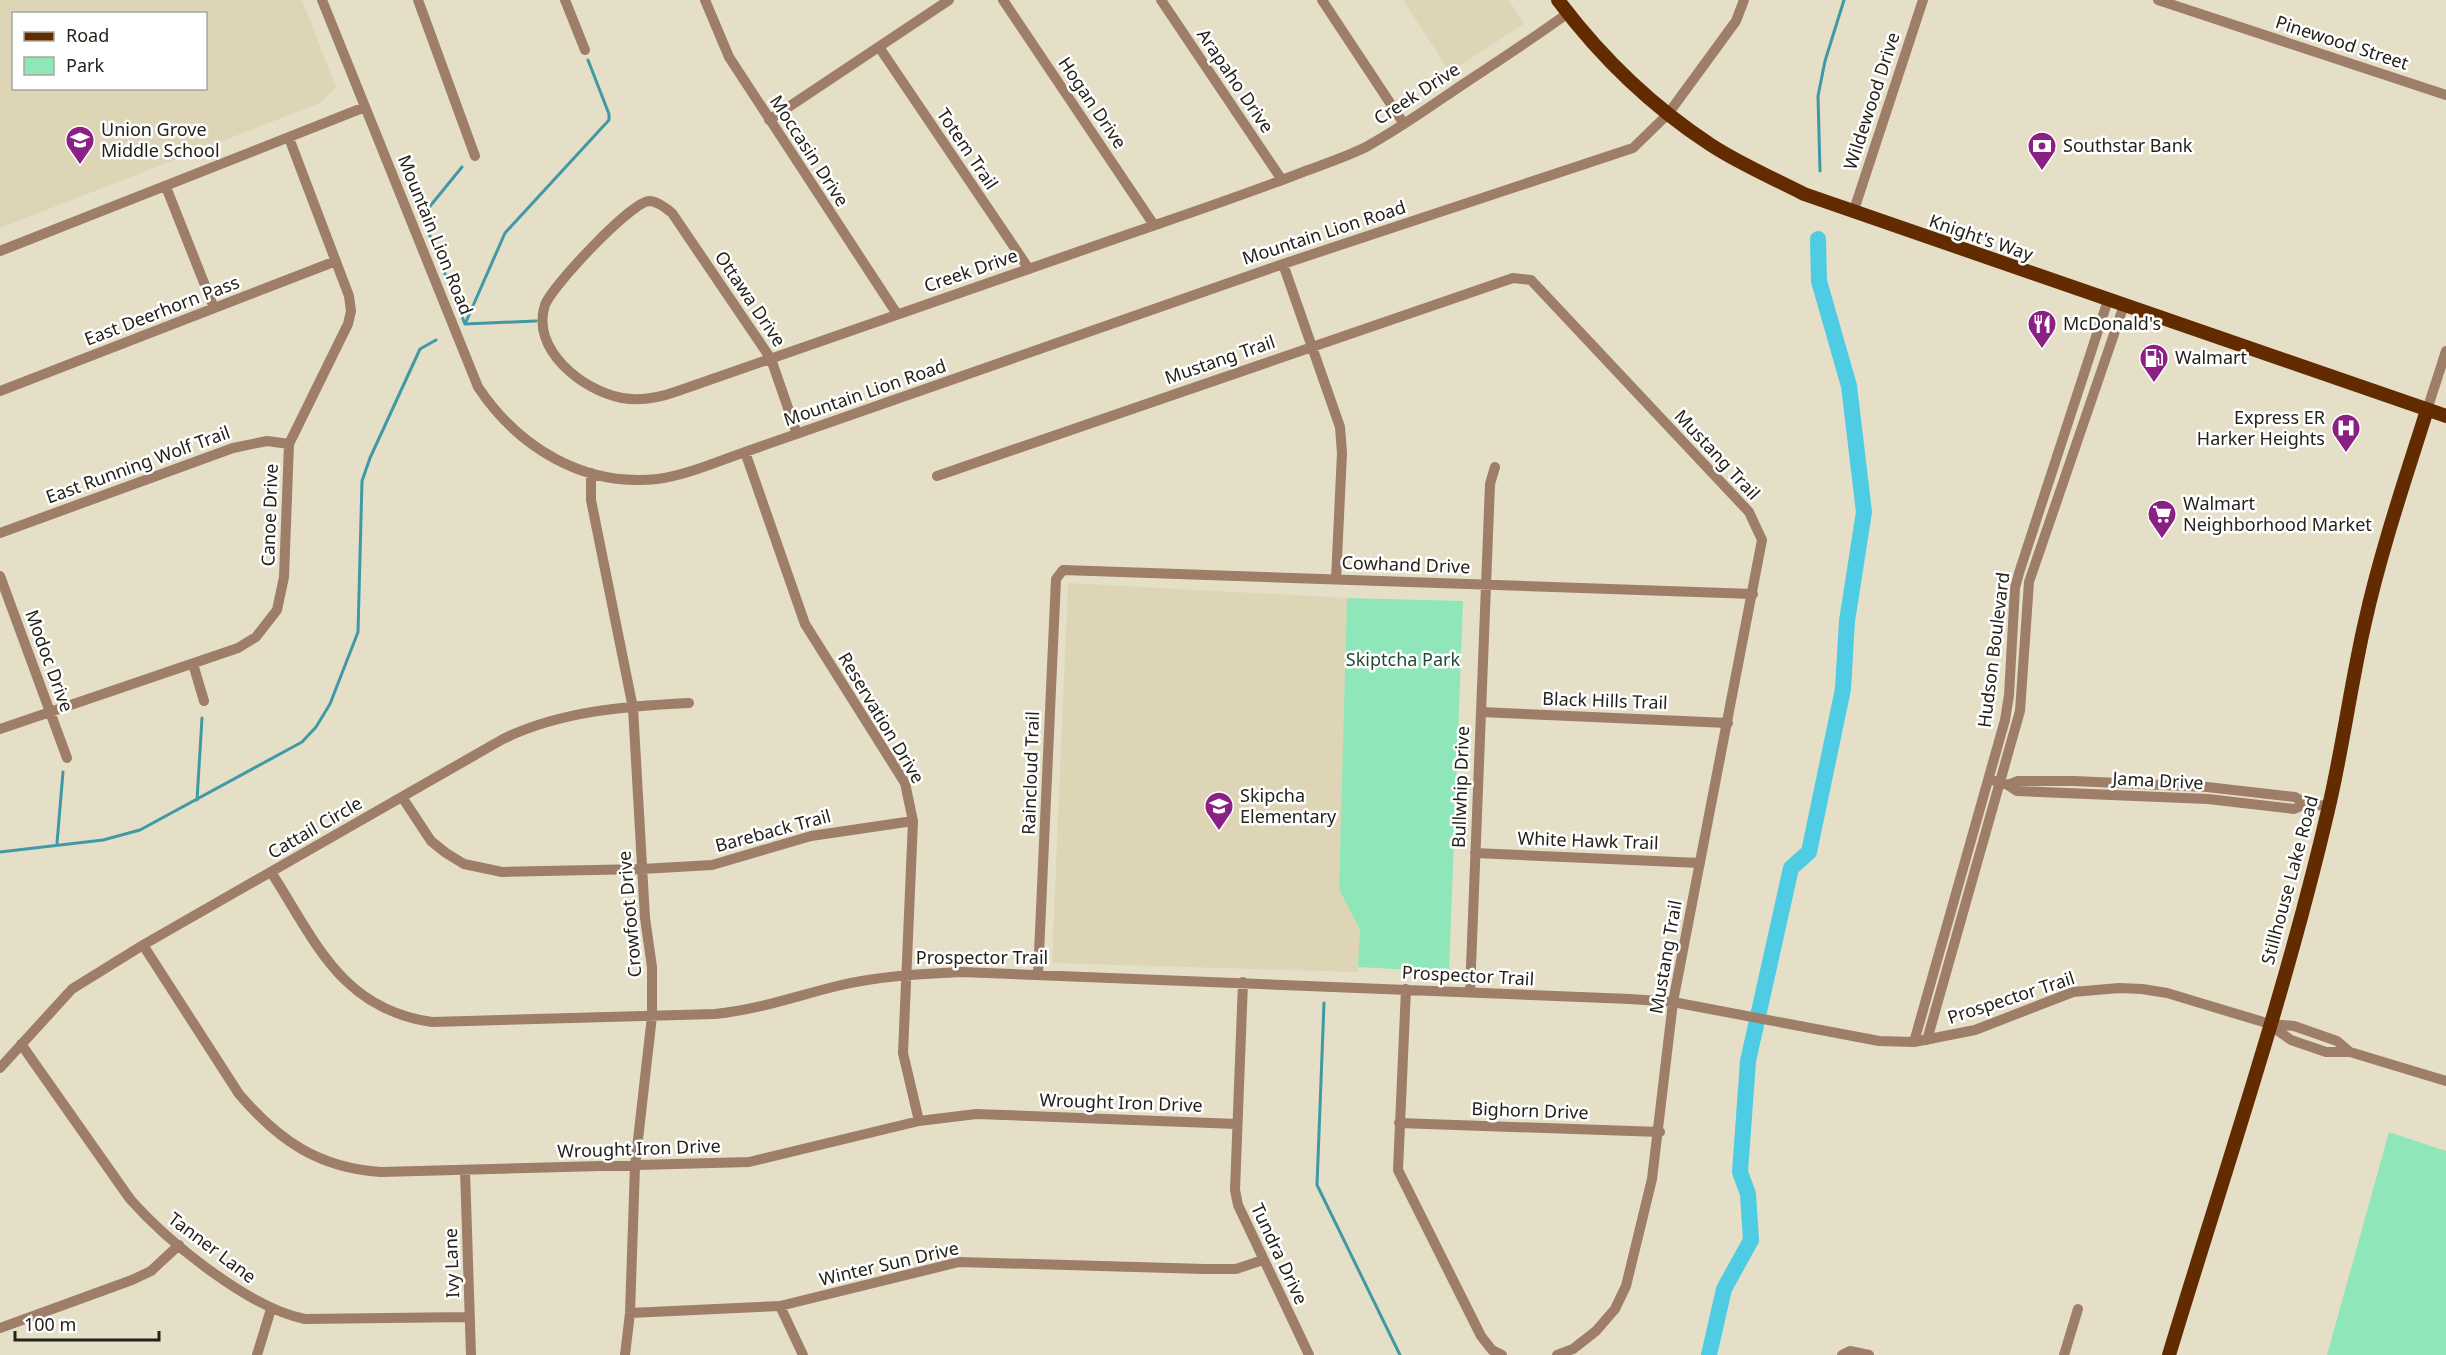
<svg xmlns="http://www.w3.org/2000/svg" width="2446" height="1355" font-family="'Noto Sans',sans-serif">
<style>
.built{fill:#ddd5b6;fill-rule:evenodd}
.green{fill:#8fe6b9}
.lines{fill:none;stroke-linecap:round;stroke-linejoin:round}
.stream{stroke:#4199a6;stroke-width:3}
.river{stroke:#4ecce3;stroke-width:16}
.minor{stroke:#9e7d69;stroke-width:10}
.major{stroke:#632b00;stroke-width:14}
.labels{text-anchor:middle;stroke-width:5;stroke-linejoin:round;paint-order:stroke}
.street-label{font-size:18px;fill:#242219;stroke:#fff}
.poi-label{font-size:18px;fill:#242219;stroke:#fff;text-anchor:start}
.park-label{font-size:18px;fill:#224a36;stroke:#fff}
</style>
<rect width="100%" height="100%" fill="#e5dfc7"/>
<path class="built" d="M0 0H302L336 87 320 103 0 228ZM14 14H206V88H14Z
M1403 0H1509L1524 24 1450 72Z
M1068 583 1347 598 1339 889 1360 930 1358 972 1052 963Z"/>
<path class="green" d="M1347 598 1463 601 1449 972 1358 967 1360 930 1339 889Z
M2389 1132 2446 1151V1355H2327Z"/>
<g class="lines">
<path class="stream" d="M462 167 422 216 465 324
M1820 171 1818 96 1825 61 1844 0
M465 324 505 233 609 120V114L588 60
M465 324 536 321
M197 800 202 718
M57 843 63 772
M0 852 103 840 140 830 302 742 316 727 330 704 358 632 362 481 370 458 420 349 436 340
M1324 1003 1317 1185 1400 1355"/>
<path class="river" d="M1709 1355 1724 1289 1751 1240 1748 1194 1740 1172 1748 1061 1791 868 1809 852 1843 689 1847 621 1864 512 1849 386 1819 281 1818 239"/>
<path class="minor" d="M322 0 478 387C518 447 583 487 657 479 687 475 716 462 745 452L1283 264 1633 148 1668 114 1736 21 1744 0
M418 0 475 156
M565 0 585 50
M705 0 729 57 897 314
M1003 0 1154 225
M1161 0 1282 180
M1322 0 1404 124
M2158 0 2446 95
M879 47 1029 269
M769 120 949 0
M166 187 214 308
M1853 213 1923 0
M0 251 365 107
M1283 264 1340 427 1342 453 1336 579
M0 391 336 261
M2427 410 2446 351
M797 434 771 359 672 213C666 208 657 201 649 201 630 203 552 286 545 305 530 349 583 391 622 398 639 401 658 398 675 392 828 340 980 286 1132 233 1190 213 1247 194 1303 172 1324 164 1346 157 1366 147 1399 129 1431 106 1462 85 1498 61 1534 38 1568 13
M745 452 805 624 905 783 913 821 903 1053 919 1121
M591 473V500L633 708 645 918 652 967V1016L635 1166 630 1313 625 1355
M937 476 1513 278 1531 280 1749 512 1762 540 1673 1002 1652 1179 1626 1286 1615 1309 1596 1331 1573 1349 1557 1355
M0 533 233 448 267 441 289 444
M0 576 67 758
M193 664 204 701
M1481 712 1728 723
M0 729 238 648 256 637 277 610 284 577 289 444 348 324 351 311 349 296 289 138
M1995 781 2008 785 2017 791 2208 799 2294 809 2306 804 2329 806
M2008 785 2018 781H2074L2207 787 2295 797 2306 804
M402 797 431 841 446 853 464 864 502 872 642 869 712 865 811 836 913 821
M1475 853 1700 863
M271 872C316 942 341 1009 432 1022L715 1014C757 1010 796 996 837 986 878 976 920 974 962 972L1630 999 1673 1002 1879 1041 1914 1042 1975 1030 2073 992 2119 988 2142 989 2167 993 2270 1024 2294 1026 2337 1041 2350 1052
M143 945 239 1094C279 1141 319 1168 381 1172L749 1162 919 1121 976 1114 1237 1124
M1038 975 1056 579 1063 570 1753 594
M1243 982 1235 1190 1238 1205 1309 1355
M1406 989 1398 1170 1481 1336 1492 1350 1502 1355
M1470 992 1490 484 1495 467
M2270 1025 2291 1040 2326 1052H2350L2446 1081
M1927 1040 2020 711 2029 582 2124 305
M1914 1042 2005 720 2009 695 2015 588 2019 573 2108 300
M21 1044 130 1199C168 1242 249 1308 305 1319L470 1317
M0 1068 72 989 143 945 503 739C560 711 627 706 689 703
M1399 1123 1660 1132
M465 1170 471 1355
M780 1306 803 1355
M630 1313 780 1306 959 1262 1205 1269H1236L1263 1260
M0 1328 132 1280 151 1271 179 1245
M257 1355 271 1309
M1842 1355 1850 1351 1869 1355
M2064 1355 2078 1309"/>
<path class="major" d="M1558 0C1600 56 1653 107 1711 145 1740 164 1773 178 1804 194L2446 416
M2169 1355C2224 1173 2286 992 2329 806 2343 746 2351 683 2365 622 2381 550 2405 480 2427 410"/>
</g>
<defs>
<g id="school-pin" transform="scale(1.5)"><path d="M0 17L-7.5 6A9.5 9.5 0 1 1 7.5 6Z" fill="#8a1f84" stroke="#fff"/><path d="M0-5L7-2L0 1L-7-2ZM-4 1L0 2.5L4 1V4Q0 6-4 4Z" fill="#fff"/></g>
<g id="bank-pin" transform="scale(1.5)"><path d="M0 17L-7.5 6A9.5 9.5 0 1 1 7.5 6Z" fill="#8a1f84" stroke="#fff"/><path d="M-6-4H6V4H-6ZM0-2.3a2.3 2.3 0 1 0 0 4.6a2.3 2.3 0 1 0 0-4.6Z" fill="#fff"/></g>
<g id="restaurant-pin" transform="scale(1.5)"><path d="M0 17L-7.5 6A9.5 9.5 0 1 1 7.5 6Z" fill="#8a1f84" stroke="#fff"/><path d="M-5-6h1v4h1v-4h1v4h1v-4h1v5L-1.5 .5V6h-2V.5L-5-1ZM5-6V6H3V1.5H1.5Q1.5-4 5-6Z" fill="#fff"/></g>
<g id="fuel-pin" transform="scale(1.5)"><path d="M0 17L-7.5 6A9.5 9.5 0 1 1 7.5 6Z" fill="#8a1f84" stroke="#fff"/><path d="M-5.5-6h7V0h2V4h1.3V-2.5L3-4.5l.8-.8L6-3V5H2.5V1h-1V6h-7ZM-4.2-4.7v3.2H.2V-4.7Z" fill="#fff"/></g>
<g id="hospital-pin" transform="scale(1.5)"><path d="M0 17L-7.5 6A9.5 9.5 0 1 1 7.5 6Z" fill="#8a1f84" stroke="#fff"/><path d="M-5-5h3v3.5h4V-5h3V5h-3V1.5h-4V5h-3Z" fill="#fff"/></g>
<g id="supermarket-pin" transform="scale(1.5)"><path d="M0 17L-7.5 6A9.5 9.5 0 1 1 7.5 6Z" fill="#8a1f84" stroke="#fff"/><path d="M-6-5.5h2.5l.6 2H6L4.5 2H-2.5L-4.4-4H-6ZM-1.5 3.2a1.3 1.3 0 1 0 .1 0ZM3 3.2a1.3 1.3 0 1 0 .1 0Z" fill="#fff"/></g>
</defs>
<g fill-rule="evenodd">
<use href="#school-pin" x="80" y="140"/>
<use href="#bank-pin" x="2042" y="146"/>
<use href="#restaurant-pin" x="2042" y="324"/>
<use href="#fuel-pin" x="2154" y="358"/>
<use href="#hospital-pin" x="2346" y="428"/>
<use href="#supermarket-pin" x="2162" y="514"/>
<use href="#school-pin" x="1219" y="806"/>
</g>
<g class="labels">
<g class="street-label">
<text transform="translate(2342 43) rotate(18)" y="6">Pinewood Street</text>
<text transform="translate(1235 81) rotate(56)" y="6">Arapaho Drive</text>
<text transform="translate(1417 94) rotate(-33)" y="6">Creek Drive</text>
<text transform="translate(1872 101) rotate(-72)" y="6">Wildewood Drive</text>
<text transform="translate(1092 103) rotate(56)" y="6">Hogan Drive</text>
<text transform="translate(967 149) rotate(56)" y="6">Totem Trail</text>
<text transform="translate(809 151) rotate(57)" y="6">Moccasin Drive</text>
<text transform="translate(1324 233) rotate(-18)" y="6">Mountain Lion Road</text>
<text transform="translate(435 235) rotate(68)" y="6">Mountain Lion Road</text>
<text transform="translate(1981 238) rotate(19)" y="6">Knight's Way</text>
<text transform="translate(971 271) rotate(-19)" y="6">Creek Drive</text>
<text transform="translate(750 299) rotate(56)" y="6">Ottawa Drive</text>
<text transform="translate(162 311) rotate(-21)" y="6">East Deerhorn Pass</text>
<text transform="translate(1220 360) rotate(-19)" y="6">Mustang Trail</text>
<text transform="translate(865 393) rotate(-19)" y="6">Mountain Lion Road</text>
<text transform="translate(1717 455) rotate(47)" y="6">Mustang Trail</text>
<text transform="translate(138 465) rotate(-20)" y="6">East Running Wolf Trail</text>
<text transform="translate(270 515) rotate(-88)" y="6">Canoe Drive</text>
<text transform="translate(1406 565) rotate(2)" y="6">Cowhand Drive</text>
<text transform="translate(1994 650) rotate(-83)" y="6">Hudson Boulevard</text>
<text transform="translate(49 661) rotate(70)" y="6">Modoc Drive</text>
<text transform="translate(1605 701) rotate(2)" y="6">Black Hills Trail</text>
<text transform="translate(881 718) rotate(59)" y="6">Reservation Drive</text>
<text transform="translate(1031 773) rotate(-88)" y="6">Raincloud Trail</text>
<text transform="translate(2158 781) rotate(3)" y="6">Jama Drive</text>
<text transform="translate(1461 787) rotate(-88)" y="6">Bullwhip Drive</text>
<text transform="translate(315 828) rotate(-30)" y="6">Cattail Circle</text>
<text transform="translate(773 831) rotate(-15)" y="6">Bareback Trail</text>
<text transform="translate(1588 841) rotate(2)" y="6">White Hawk Trail</text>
<text transform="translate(2290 880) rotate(-75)" y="6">Stillhouse Lake Road</text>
<text transform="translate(630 914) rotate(-95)" y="6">Crowfoot Drive</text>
<text transform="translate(1666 957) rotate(-80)" y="6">Mustang Trail</text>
<text x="982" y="964">Prospector Trail</text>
<text transform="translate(1468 976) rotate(3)" y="6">Prospector Trail</text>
<text transform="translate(2011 998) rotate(-18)" y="6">Prospector Trail</text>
<text transform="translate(1121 1103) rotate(2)" y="6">Wrought Iron Drive</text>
<text transform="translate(1530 1111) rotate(2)" y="6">Bighorn Drive</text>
<text transform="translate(639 1149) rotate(-2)" y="6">Wrought Iron Drive</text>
<text transform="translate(212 1248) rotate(37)" y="6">Tanner Lane</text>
<text transform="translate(1279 1254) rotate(65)" y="6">Tundra Drive</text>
<text transform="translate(452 1263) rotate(-92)" y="6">Ivy Lane</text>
<text transform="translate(889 1264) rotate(-13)" y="6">Winter Sun Drive</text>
</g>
<g class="poi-label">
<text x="101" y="136">Union Grove<tspan x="101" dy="21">Middle School</tspan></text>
<text x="2063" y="152">Southstar Bank</text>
<text x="2063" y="330">McDonald's</text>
<text x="2175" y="364">Walmart</text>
<text x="2325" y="424" text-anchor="end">Express ER<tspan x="2325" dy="21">Harker Heights</tspan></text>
<text x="2183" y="510">Walmart<tspan x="2183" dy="21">Neighborhood Market</tspan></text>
<text x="1240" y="802">Skipcha<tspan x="1240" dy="21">Elementary</tspan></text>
</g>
<g class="park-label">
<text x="1403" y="666">Skiptcha Park</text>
</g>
</g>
<rect x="12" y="12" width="195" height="78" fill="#ffffff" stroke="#a7a7a3" stroke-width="1.5"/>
<rect x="24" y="32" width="30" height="9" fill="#632b00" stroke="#a7a7a3" stroke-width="1.5"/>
<text x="66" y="42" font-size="18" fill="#242219">Road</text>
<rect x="24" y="57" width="30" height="18" fill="#8fe6b9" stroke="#a7a7a3" stroke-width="1.5"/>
<text x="66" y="72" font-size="18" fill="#242219">Park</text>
<path d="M15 1331v9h144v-9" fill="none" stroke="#242219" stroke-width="3"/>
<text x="24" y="1331" font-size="18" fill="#242219" stroke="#ffffff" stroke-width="4.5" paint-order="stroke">100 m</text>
</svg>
